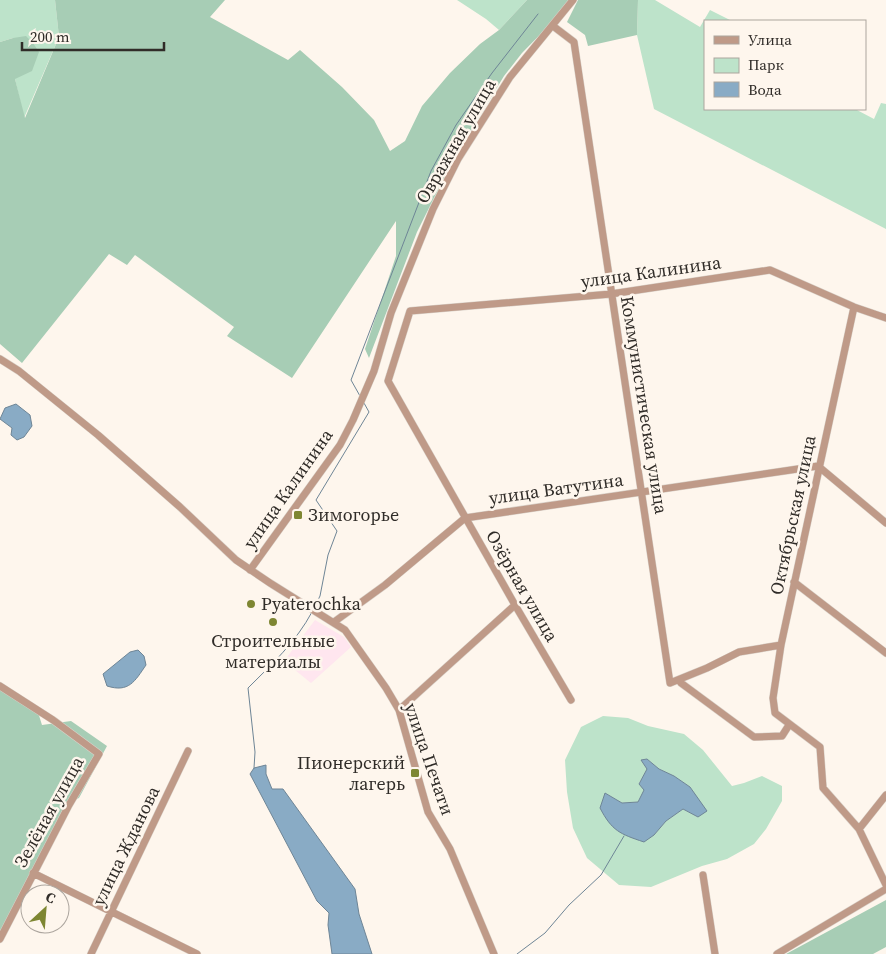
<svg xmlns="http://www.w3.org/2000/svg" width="886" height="954" font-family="'Source Serif 4',serif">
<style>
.commercial{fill:#ffe6ef}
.green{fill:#bde3ca;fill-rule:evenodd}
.forest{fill:#a7cdb5}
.water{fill:#89abc5;stroke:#6e8596}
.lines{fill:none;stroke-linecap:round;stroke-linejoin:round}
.stream{stroke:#6e8596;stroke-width:1}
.minor-casing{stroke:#d9d2ca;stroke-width:8}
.minor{stroke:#bf9a88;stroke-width:7}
.poi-dot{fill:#7e8632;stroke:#fef6ed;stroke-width:2}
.labels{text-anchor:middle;stroke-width:5;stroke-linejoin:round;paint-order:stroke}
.street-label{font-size:18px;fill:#302c28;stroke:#fef6ed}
.poi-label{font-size:18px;fill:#302c28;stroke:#fef6ed;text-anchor:start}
</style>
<rect width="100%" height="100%" fill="#fef6ed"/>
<path class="commercial" d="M315 620 344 637 351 647 311 683 284 661Z"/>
<path class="green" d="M0 0H55L59 37 24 118 15 79 13 38 0 42Z
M457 0H527L499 30 486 19Z
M638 0H655L700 27 710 10 732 21H705V109H855L874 119 881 103 886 104V229L654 109 637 35Z
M603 716 628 718 648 726 684 734 703 750 732 786 744 783 762 776 782 786V801L766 829 754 844 727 859 702 866 651 887 619 885 587 858 573 828 567 792 565 760 581 727ZM647 759 659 769 674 776 690 787 696 798 698 817 683 809 666 821 654 835 605 793 622 803 638 802 645 790 639 783 648 769 642 760Z"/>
<path class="forest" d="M55 0H225L210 17 288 60 300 50 342 87 374 120 390 151 405 141 422 106 450 73 480 44 499 30 527 0H572L571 3 522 53 504 76 453 160 417 232 369 358 365 349 396 256V221L292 378 227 336 234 327 135 255 127 265 109 254 22 363 0 344V42L13 38 26 36 33 43 39 52 32 71 15 79 25 118 59 37Z
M578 0H638L637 35 588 46 585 35 567 22Z
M0 682 36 706 42 725 71 721 107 746 79 798 66 803 0 934Z
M886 900V947L873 954H786Z"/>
<path class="water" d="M16 404 30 415 32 426 24 437 17 440 11 435 12 428 0 419 5 408Z
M138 650 144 656 146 665C135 681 129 693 107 686L103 674 130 652Z
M647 759 659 769 674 776 690 787 707 811 698 817 683 809 666 821 654 835 644 842C620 834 612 831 600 808L605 793 622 803 638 802 644 790 639 784 647 769 641 760Z
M266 765V774L272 789H283L355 889 359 914 372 954H332L328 925 329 913 317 901 250 774 254 768Z"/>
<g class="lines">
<path class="stream" d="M360 396 351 380 431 171 456 125 492 73 538 14
M314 608 320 596 328 555 337 531 316 500 369 412 364 403
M254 768 255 752 248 688C272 664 296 642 312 612
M517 954 545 933 569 905 601 875 624 836"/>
<g class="minor-casing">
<path id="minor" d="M553 26 574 42 670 683 707 668 739 652 781 645
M854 307 781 645 773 698 775 713 820 747 823 788 859 829 886 885
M0 359 19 371 98 435 180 507 236 560 270 583 345 630 386 688 399 710 428 812 450 849 494 954
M250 570 340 445 353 420 374 371 391 313 433 209 458 159 510 77 573 0
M794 582 886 653
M334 622 385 585 465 518 818 466 886 523
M679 680 681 683 754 737 782 736 789 725
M0 686 53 720 99 754 69 805 0 939
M571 700 515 605 388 381 410 311 611 294 770 270 854 307 886 318
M399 710 515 605
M859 829 886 795
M33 873 197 954
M703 875 715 954
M91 954 188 751
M777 954 886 889"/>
</g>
<use href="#minor" class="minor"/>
</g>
<g class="poi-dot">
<rect x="293" y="510" width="10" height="10" rx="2.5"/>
<circle cx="251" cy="604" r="5"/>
<circle cx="273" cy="622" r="5"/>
<rect x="410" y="768" width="10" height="10" rx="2.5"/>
</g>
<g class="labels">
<g class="street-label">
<text transform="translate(456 141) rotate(-60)" y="6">Овражная улица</text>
<text transform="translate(651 272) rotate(-8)" y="6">улица Калинина</text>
<text transform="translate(644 405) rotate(81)" y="6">Коммунистическая улица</text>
<text transform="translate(288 489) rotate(-55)" y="6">улица Калинина</text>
<text transform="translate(556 489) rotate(-8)" y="6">улица Ватутина</text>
<text transform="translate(793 515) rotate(-78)" y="6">Октябрьская улица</text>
<text transform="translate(522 586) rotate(60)" y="6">Озёрная улица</text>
<text transform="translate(429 759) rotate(71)" y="6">улица Печати</text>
<text transform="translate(49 812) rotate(-61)" y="6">Зелёная улица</text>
<text transform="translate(126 846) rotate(-64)" y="6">улица Жданова</text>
</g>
<g class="poi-label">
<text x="308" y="521">Зимогорье</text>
<text x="261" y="610">Pyaterochka</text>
<text x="273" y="647" text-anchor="middle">Строительные<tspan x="273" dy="21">материалы</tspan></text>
<text x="405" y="769" text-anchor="end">Пионерский<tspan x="405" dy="21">лагерь</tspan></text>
</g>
</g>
<rect x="704" y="20" width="162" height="90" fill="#fef6ed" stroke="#aca59e"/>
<rect x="714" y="36" width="25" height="8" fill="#bf9a88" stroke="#aca59e"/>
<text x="748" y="45" font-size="15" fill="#302c28">Улица</text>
<rect x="714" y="58" width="25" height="15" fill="#bde3ca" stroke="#aca59e"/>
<text x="748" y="70" font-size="15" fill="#302c28">Парк</text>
<rect x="714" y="82" width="25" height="15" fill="#89abc5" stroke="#aca59e"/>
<text x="748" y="95" font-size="15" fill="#302c28">Вода</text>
<g transform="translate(45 909) rotate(26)"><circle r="24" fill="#fef6ed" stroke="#aca59e"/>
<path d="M0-4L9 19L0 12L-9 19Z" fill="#7e8632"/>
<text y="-8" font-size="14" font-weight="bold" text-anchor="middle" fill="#302c28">С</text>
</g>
<path d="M22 42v8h142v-8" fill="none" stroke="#302c28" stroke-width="2.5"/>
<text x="30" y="42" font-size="15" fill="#302c28" stroke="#fef6ed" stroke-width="4" paint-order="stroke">200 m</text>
</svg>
